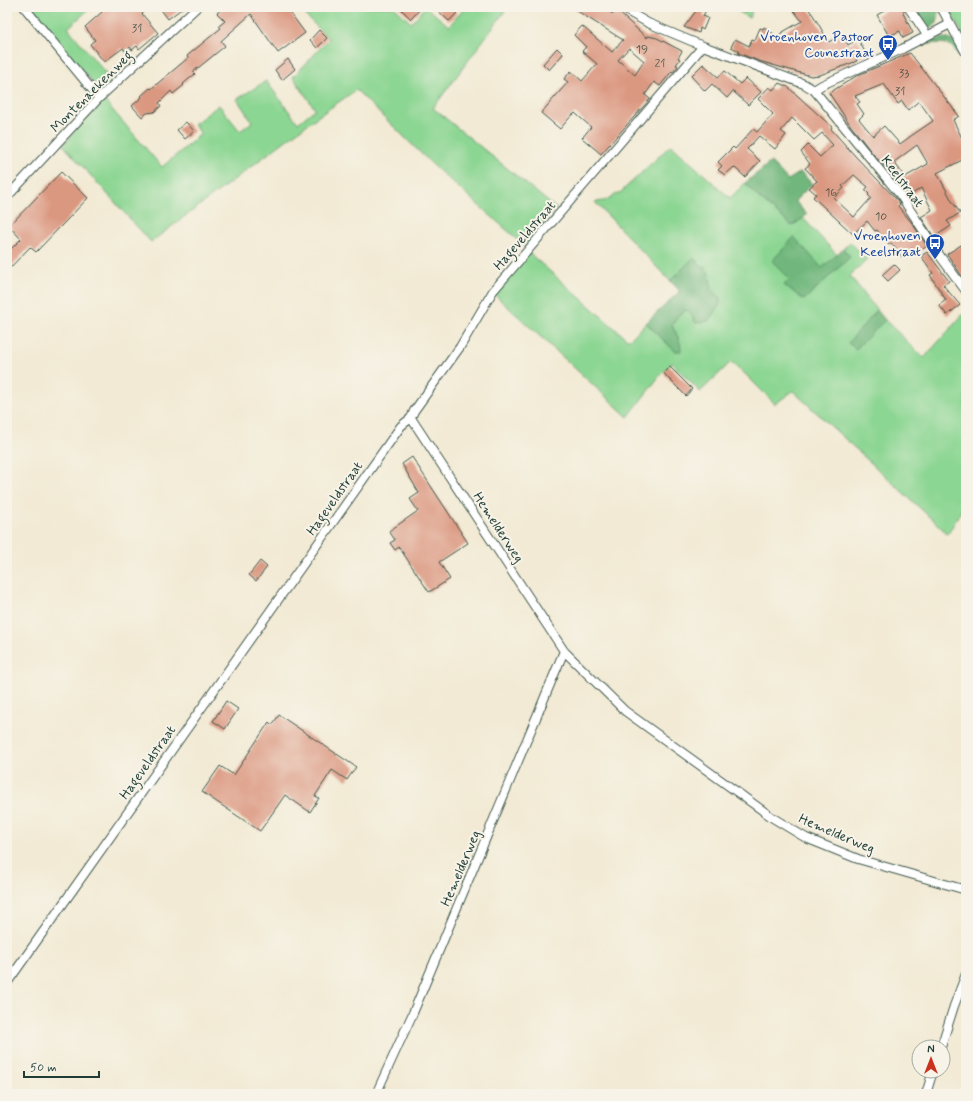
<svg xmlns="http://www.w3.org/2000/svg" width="973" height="1101" font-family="Mynerve,sans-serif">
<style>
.green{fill:#8cd693;stroke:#568a64}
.forest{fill:#71b77d;stroke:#487a58}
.building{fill:#db9881;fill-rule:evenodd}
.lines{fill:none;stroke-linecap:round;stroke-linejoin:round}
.street-casing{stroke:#3f574c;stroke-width:10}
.street{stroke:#fff;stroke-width:8}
.labels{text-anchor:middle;stroke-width:4;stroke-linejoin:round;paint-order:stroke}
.number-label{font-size:12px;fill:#4e5447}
.transit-label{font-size:14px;fill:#164399;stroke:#f7f3e8;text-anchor:end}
.street-label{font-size:14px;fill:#1f3d34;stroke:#f7f3e8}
</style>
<rect width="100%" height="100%" fill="#f7f3e8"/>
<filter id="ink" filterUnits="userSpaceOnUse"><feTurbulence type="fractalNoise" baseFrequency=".025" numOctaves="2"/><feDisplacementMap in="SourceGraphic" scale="8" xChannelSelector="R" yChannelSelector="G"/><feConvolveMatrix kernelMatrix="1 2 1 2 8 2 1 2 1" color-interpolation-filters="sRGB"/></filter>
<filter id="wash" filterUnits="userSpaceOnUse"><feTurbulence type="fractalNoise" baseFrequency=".012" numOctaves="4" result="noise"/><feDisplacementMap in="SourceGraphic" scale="16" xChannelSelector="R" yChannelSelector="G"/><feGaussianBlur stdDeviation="0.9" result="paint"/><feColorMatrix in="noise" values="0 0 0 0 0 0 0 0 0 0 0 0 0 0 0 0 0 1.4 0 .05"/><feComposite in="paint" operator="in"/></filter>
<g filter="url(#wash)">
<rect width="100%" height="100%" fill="#f2ead4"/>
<path class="green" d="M30 7H84L87 11 68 28 112 81C99 89 99 88 89 78Z
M306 7H394L411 23 425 7H426L449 26 465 7H508L433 108 557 209 525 246 434 166 356 90 313 120 151 242 63 145 103 99 162 167 201 134 194 124 219 105 240 131 252 122 237 99 266 81 298 123 315 109 293 77 329 39 306 16 311 11Z
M732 7H754L749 18Z
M948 7H966V40Z
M671 145 730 198 745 183 757 196 792 226 803 218 837 255 822 268 772 261 790 279 784 285 804 299 850 257 843 249 850 242 867 259 850 276 877 310 849 343 856 349 885 320 924 358 966 311V502L948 534 793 391 775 404 745 374 731 362 700 392 672 363 661 374 628 417 495 295 529 253 627 339H630L646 323 675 351 678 337 672 326 674 320 682 312 721 299 712 289 708 271 693 258 670 281 595 202 604 201 621 192Z"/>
<path class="forest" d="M914 7H936L939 12 937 23 930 29Z
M941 38C953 38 958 45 964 55L959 56C956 53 954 48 951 46 943 41 931 44 922 45Z
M771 162 788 180 801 172 812 184 795 201 807 215 792 226 757 196 745 183Z
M794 237 822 268 843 249 850 257 804 300 784 285 790 279 772 261Z
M693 258 708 271 712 289 721 299 719 306 708 321 696 323 688 310C680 312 675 318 672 326 677 335 681 341 681 351H675L646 323 679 292V290L670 281Z
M877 310 885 320 856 349 848 343Z"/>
<g id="blocks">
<path class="building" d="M98 7H140L144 12 142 14 158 33 139 49 137 46 132 50 130 47 125 51 123 48 104 62 90 44 95 40 85 27 102 12Z
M159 7H184L168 19Z
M224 7H286L305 33 278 53 251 14 221 41 225 46 193 72 195 74 183 84 184 85 173 94 171 91 159 103 161 106 154 112 147 113 142 117 132 106 142 97 141 96 150 88 151 89 188 58 187 56 221 28 219 26 225 21 217 13Z
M399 7H422L411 19Z
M434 7H451L457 13 449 21Z
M571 7H599L603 11 605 9 613 14 616 10 647 38 648 36 657 38 682 51 678 58 680 59 676 65 678 66 673 72 672 71 660 86 654 82 645 95 650 99 601 154 582 138 591 127 575 113 573 115H572L560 129 541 113 568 82 564 79 571 71 582 81 597 64 582 51 586 47 574 35 582 26 612 52 623 40ZM629 48 644 61 635 75 618 60Z
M699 7 706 10 703 16 708 18 703 30 700 28 699 33 684 27Z
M791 7H807L813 15 829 42 842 34 848 45 858 39 866 54 856 59 857 61 820 75 811 76 759 61 738 53 739 51 731 47 735 39 749 46 752 39 755 40 760 28 763 29 764 27 779 38 781 33 802 21Z
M891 7H903L904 12 903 13 913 33 903 38 900 31 889 36 877 15Z
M319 30 327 38 317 48 310 40Z
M557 48 563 54 549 70 543 64Z
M910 53 959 116 953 120 966 146V158L937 173 952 201 960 213 947 221 951 226 934 237 921 217 932 210 921 188 911 195 873 154 851 126 829 93 858 75ZM884 84 898 104 902 101 908 110 919 101 933 121 911 136 900 144 884 126 873 136 859 119 864 114 857 104 860 102 855 96ZM917 145 928 164 905 177 894 162Z
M288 59 295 69 282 80 275 70Z
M703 64 718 77 725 71 740 84 746 78 761 92 748 105 733 91 727 98 712 84 705 91 691 76Z
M779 83 788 87 832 127 831 129 856 157 898 201 900 204 898 206 912 223 927 246 916 254 912 248 902 257 891 243 890 245 877 230 875 231 867 221 853 234 813 197 816 194 809 188 817 181 805 168 810 164 801 152 808 145 820 157 833 145 822 133 814 140 792 118 781 131 786 135 775 149 759 136 747 149 760 161 745 177 734 167 725 175 718 170 722 166 718 162 733 147 735 149 753 129 757 132 773 114 758 99 769 87 773 90ZM854 175 868 187 865 190 869 194 868 195 871 198 854 217 834 198 844 188 842 186Z
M186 122 194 131 185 139 177 130Z
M61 172 88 198 36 252 30 247 7 271V253L21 239 9 226Z
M966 242V282L947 254Z
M927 252 949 281 943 285 960 305 947 315 939 305 946 300 930 275 933 273 921 256Z
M894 264 900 270 888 281 882 275Z
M669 366 692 389 686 396 667 377 664 373Z
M412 457 468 543 439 562 450 579 429 592 399 547 395 550 390 543 395 540 389 531 418 511 410 499 419 493 402 464Z
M260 561 267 567 256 581 249 575Z
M226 701 238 709 225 729 213 721Z
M279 715 356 767 347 780 332 770 315 796 319 798 310 812 285 795 260 831 202 792 220 766 234 775 269 722 272 725Z"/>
</g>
</g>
<g filter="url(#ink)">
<use href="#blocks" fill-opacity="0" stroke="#3f574c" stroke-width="1"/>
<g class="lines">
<g class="street-casing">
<path id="street" d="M24 7 99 98
M620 7 648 23 703 46 804 84 814 90 822 85 902 49 950 24
M908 7 927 35
M941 7 966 53
M814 90 901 196 940 256 966 291
M7 197 99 98 197 7
M411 418 564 651 625 711 773 818 806 838 858 859 966 890
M7 983 401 426 411 418 414 411 460 347 493 291 703 46
M941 1047 954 1006 966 974
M376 1094 413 1013 564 651
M926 1094 933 1071"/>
</g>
<use href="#street" class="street"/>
</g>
</g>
<defs>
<g id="bus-pin" transform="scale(1)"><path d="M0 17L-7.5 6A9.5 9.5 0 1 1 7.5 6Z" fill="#1a4fb4" stroke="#f7f3e8"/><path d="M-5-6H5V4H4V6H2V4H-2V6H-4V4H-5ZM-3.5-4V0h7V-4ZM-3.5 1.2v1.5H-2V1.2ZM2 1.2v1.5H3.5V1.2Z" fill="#fff"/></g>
</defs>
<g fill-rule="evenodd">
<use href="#bus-pin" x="888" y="44"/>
<use href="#bus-pin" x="935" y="243"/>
</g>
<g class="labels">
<g class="number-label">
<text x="137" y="32">31</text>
<text x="642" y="53">19</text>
<text x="660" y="67">21</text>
<text x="904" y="77">33</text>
<text x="900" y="95">31</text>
<text x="831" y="196">16</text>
<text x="881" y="220">10</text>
</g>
<g class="transit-label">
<text x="874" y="41">Vroenhoven Pastoor<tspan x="874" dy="16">Counestraat</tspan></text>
<text x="921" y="240">Vroenhoven<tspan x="921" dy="16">Keelstraat</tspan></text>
</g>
<g class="street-label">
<text transform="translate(91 91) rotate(-45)" y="5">Montenaekenweg</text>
<text transform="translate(903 181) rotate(53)" y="5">Keelstraat</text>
<text transform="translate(524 235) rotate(-49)" y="5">Hageveldstraat</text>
<text transform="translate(334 498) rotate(-55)" y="5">Hageveldstraat</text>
<text transform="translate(499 527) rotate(57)" y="5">Hemelderweg</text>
<text transform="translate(147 762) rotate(-55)" y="5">Hageveldstraat</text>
<text transform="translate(837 833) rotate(23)" y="5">Hemelderweg</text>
<text transform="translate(460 868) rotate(-67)" y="5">Hemelderweg</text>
</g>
</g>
<rect width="973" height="1101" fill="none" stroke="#f7f3e8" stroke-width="24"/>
<g transform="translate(931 1059)"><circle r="19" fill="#f7f3e8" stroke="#a1aaa0"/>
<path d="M0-3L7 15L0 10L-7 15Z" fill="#c8321e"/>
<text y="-6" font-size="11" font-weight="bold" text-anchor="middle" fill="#1f3d34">N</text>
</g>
<path d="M24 1071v6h75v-6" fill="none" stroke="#1f3d34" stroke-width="2"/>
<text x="30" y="1071" font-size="12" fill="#1f3d34" stroke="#f7f3e8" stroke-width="3" paint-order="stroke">50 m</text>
</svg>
